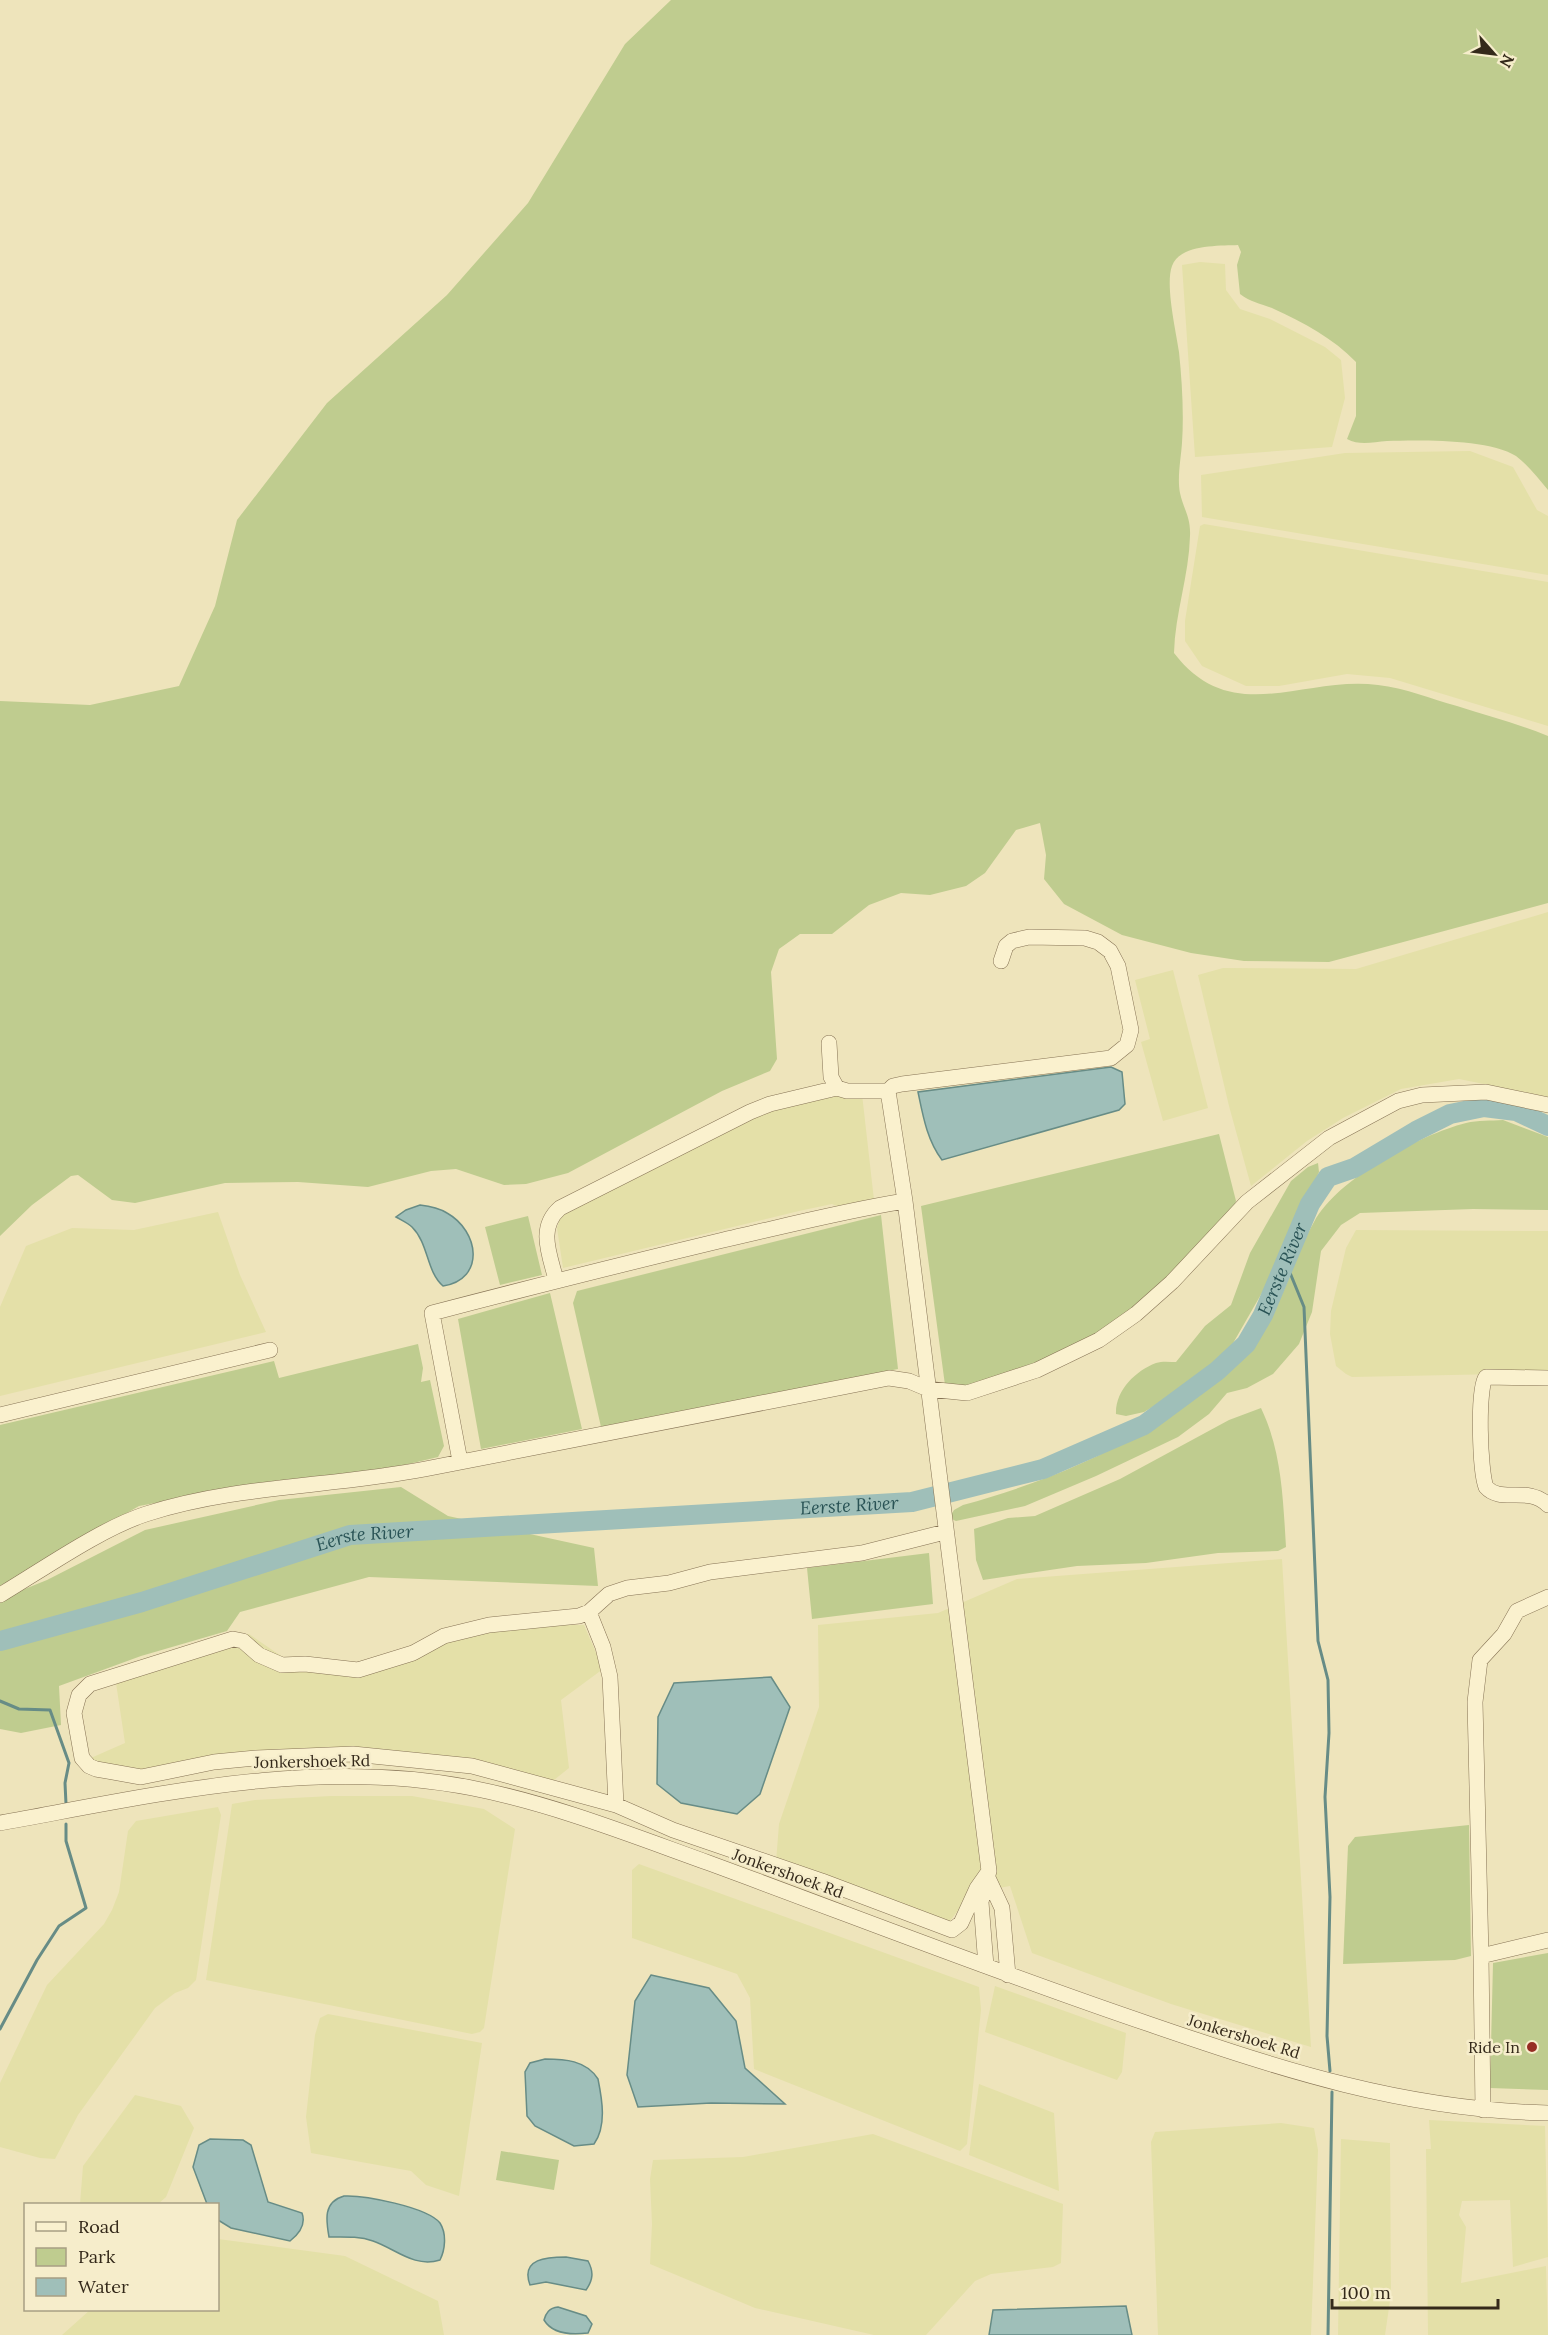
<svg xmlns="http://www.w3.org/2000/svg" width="1548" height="2335" font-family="Lora,serif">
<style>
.farmland{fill:#e4e0a8}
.green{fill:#bfcc8f}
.water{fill:#9fbfb9;stroke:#678c86;stroke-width:1.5}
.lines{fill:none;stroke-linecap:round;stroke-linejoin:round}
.stream{stroke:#678c86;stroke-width:3}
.river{stroke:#9fbfb9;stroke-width:20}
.minor-casing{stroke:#867355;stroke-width:16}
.minor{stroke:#faf1ce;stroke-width:15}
.poi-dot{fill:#962d23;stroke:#f6edcb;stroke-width:2}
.labels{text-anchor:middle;stroke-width:5;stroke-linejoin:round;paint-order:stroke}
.street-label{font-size:16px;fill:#34291a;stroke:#f6edcb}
.poi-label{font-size:16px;fill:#34291a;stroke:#f6edcb;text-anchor:end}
.water-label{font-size:18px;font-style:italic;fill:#295355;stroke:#f6edcb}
</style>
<rect width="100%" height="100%" fill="#eee4bb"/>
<path class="farmland" d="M1200 262 1225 264 1226 290 1240 309 1270 319 1325 347 1341 360 1345 398 1332 447 1195 457 1182 265Z
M1470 451 1513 467 1537 510 1548 516V575L1202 517 1201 475 1345 453Z
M1204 524 1548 582V726L1390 678 1347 674 1279 686H1246L1202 666 1185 641V621L1200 526Z
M1548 912V1097L1459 1079 1401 1089 1343 1118 1307 1141 1251 1186 1229 1106 1198 975 1223 968 1356 969Z
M1173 970 1208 1108 1163 1121 1141 1042 1150 1039 1135 980Z
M818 1094H862L874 1200 839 1207 832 1204 799 1211 563 1268 557 1228 563 1209 768 1106Z
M218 1212 240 1275 266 1332 0 1396V1307L26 1246 72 1228 134 1230Z
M1356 1230 1548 1231V1373L1352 1377 1346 1374 1336 1366 1330 1334 1331 1311 1346 1248Z
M1282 1559 1311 2047 1171 2004 1032 1953 1010 1886 971 1893 947 1925 776 1862 779 1824 819 1707 818 1625 938 1613 1017 1579Z
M584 1625 603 1669 561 1700 569 1768 549 1784 420 1758 140 1770 84 1761 125 1743 116 1683 177 1652 249 1634 284 1658 350 1667 485 1626Z
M331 1796H412L484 1809 515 1829 484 2028 480 2032 472 2034 206 1980 232 1804 255 1800Z
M218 1807 221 1815 196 1980 188 1988 175 1993 155 2008 78 2115 55 2159 40 2158 0 2147V2083L47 1985 104 1924 112 1910 119 1892 128 1831 136 1821Z
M639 1864 979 1987 981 2010 967 2144 960 2151 754 2069 750 1998 737 1974 632 1938V1870Z
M995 1986 1126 2033 1122 2072 1117 2080 985 2032Z
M328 2014 482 2043 459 2196 426 2185 411 2171 311 2153 306 2117 315 2035 320 2018Z
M979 2084 1054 2113 1059 2191 969 2155Z
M135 2095 181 2106 194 2128 166 2197 158 2204H80L83 2166Z
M1429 2120 1545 2126 1548 2257 1513 2267 1510 2200 1462 2201 1459 2215 1466 2227 1461 2283 1546 2266 1548 2335H1428L1426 2149H1431Z
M1281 2123 1314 2128 1318 2150 1311 2335H1158L1151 2142 1155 2132Z
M873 2134 1063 2204 1061 2263 1053 2267 991 2274 975 2281 926 2335H874L755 2308 650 2264 652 2224 650 2179 653 2160 743 2157Z
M1341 2139 1390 2143 1391 2294 1385 2335H1338Z
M218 2239 345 2256 438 2301 444 2335H62L90 2310H218Z"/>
<path class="green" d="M671 0H1548V490C1538 478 1528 465 1516 456 1489 439 1420 440 1387 441 1373 442 1360 446 1347 439L1356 416V362C1333 338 1304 323 1274 309 1261 303 1251 303 1240 294L1237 265 1241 252 1238 245C1219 246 1180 244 1172 266 1165 285 1176 331 1179 352 1182 381 1184 414 1182 443 1181 458 1177 478 1180 493 1183 508 1191 517 1190 536 1189 576 1175 613 1174 653 1232 729 1304 675 1378 685 1405 688 1431 699 1457 706 1488 716 1519 724 1548 736V903L1329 962 1244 961 1191 953 1122 935 1064 904 1044 879 1046 855 1040 823 1016 830 985 873 966 886 930 895 901 893 869 905 832 934H800L779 949 771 972 777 1059 770 1071 722 1091 568 1173 526 1184 504 1185 456 1169 431 1171 368 1187 298 1182 225 1183 135 1203 112 1200 78 1175 71 1176 32 1205 0 1236V701L90 705 179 686 215 606 237 520 327 403 447 295 528 203 625 44Z
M1503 1120 1548 1137V1210L1473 1209 1360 1213 1341 1225 1321 1251 1312 1312 1299 1344 1273 1374 1247 1388 1227 1393 1209 1414 1178 1437 1096 1476 1025 1506 956 1521 949 1518 954 1510 963 1505C1072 1475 1171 1430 1249 1346 1286 1305 1289 1267 1314 1222 1337 1179 1419 1135 1466 1123 1478 1120 1491 1121 1503 1120Z
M1219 1134 1236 1201 1234 1207C1201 1243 1168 1279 1131 1310 1081 1353 1016 1374 953 1389L945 1385 921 1206Z
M1318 1163 1319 1172 1267 1284 1232 1345 1183 1389 1144 1412 1126 1416 1116 1414C1115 1391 1135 1371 1156 1363 1162 1361 1170 1362 1176 1362L1205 1326 1231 1305 1250 1253 1291 1181 1308 1167Z
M881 1215 898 1369 601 1427 573 1303 577 1291Z
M528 1216 542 1275 500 1285 485 1227Z
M550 1293 582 1429 481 1449 458 1319Z
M418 1344 423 1368 421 1382 430 1380 444 1446 438 1457 379 1471 273 1481 139 1506 0 1586V1425L274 1361 279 1378Z
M1261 1408C1282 1452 1283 1499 1286 1547L1278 1551 1218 1553 1146 1563 1077 1566 983 1580 976 1560 974 1529 1008 1518 1035 1516 1120 1479 1229 1420Z
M401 1487 448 1516 594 1548 598 1586 369 1577 240 1612 227 1631 141 1656 59 1686 61 1725 21 1733 0 1729V1599L47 1580 145 1530 279 1500Z
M929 1553 933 1604 812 1619 807 1568Z
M1469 1825 1471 1956 1455 1960 1343 1964 1348 1846 1355 1837Z
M1548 1953V2090L1490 2088 1493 1963Z
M501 2151 559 2160 554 2190 496 2180Z"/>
<path class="water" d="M1111 1067 1122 1072 1125 1104 1119 1110 942 1160C927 1140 923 1116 918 1092Z
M420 1205C429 1206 439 1208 447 1213 479 1231 486 1279 443 1286 426 1271 429 1244 412 1227 408 1223 401 1220 396 1217L406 1210Z
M771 1677 790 1707 760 1794 737 1814 681 1803 657 1784 658 1717 674 1683Z
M651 1975 709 1988 736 2021 745 2068 785 2104 711 2103 638 2107 627 2075 635 2001Z
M545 2059C564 2059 586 2060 598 2079 602 2099 607 2126 594 2144L574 2146 535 2126 527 2116 525 2072 530 2063Z
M210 2139 243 2140 251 2145 268 2202 302 2213C306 2224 299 2234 290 2241L231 2228 218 2220V2204H207L193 2167 199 2145Z
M344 2196C364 2195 427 2207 440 2223 447 2234 445 2250 440 2260 414 2268 396 2249 373 2241 359 2236 344 2237 329 2237 326 2220 323 2202 344 2196Z
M566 2257 588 2261C594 2272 593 2280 586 2290L546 2282 530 2285C520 2258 548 2257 566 2257Z
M1126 2306 1132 2335H989L993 2310Z
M558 2307 586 2316 592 2324 588 2333C572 2335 553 2335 544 2320 546 2313 549 2308 558 2307Z"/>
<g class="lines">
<path class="stream" d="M1286 1263 1304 1307 1318 1641 1328 1680 1329 1733 1325 1797 1330 1897 1327 2036 1330 2071
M0 1701 19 1709 50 1710 69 1763 65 1783 66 1804
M0 2029 37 1960 59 1926 86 1908 66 1841V1824
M1328 2335 1332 2092"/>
<path class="river" id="s1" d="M0 1641 142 1602 350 1535 912 1502 1043 1469 1144 1425 1217 1371 1246 1344 1263 1315 1310 1204 1328 1177 1354 1168 1416 1131 1450 1114 1484 1107 1516 1111 1548 1126"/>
<g class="minor-casing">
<path id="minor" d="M829 1043 831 1077 837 1088 847 1091H888
M556 1280C550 1255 537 1228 560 1208L750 1112 770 1104 837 1088
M1548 1378 1486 1377C1477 1388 1480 1472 1486 1487 1501 1504 1527 1485 1548 1505
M0 1415 270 1350
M460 1461 432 1313C528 1288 623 1264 719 1241 781 1227 842 1211 905 1201
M945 1532 862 1553 710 1572 669 1583 627 1588 609 1594 589 1612 579 1616 489 1625 444 1636 413 1653 358 1670 305 1664 282 1665 259 1655 243 1641 233 1639 90 1684 79 1695 74 1713 82 1758 89 1766 96 1769 141 1777 214 1762 256 1758 353 1754 472 1766 616 1805 673 1830 822 1881 952 1930 961 1923 977 1888 989 1871
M0 1595C42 1570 100 1529 146 1514 236 1485 332 1487 425 1469 579 1440 734 1408 889 1378L909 1381 928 1389 967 1393 1037 1370 1099 1340 1136 1314 1172 1282 1247 1202 1329 1138 1398 1101 1422 1095 1486 1092 1548 1105
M589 1612 603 1647 610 1677 616 1805
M0 1823C155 1795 314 1757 472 1788 553 1804 631 1835 709 1863 856 1917 1001 1974 1149 2024 1283 2070 1405 2110 1548 2113
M988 1878 1002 1908 1008 1975
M1481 1956 1475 1702 1480 1660 1504 1634 1517 1611 1548 1597
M986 1966 981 1902 989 1871 905 1201 888 1091 893 1086 902 1084 1111 1058 1127 1045 1131 1030 1118 966 1110 951 1098 942 1085 938 1029 937 1012 941 1006 946 1001 961
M1483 2110 1481 1956 1548 1940"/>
</g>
<use href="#minor" class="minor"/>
</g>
<circle class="poi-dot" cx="1532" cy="2047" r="6"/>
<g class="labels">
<g class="street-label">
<text transform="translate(312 1761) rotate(-1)" y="6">Jonkershoek Rd</text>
<text transform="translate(788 1873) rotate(20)" y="6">Jonkershoek Rd</text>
<text transform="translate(1244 2036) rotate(17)" y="6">Jonkershoek Rd</text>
</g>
<g class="poi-label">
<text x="1520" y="2053">Ride In</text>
</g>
<g class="water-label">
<text dy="6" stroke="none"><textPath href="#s1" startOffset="1388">Eerste River</textPath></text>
<text dy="6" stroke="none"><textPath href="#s1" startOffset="866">Eerste River</textPath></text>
<text dy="6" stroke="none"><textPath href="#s1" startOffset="380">Eerste River</textPath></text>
</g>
</g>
<rect x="24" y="2203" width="195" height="108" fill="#f6edcb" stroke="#a89f84" stroke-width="1.5"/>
<rect x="36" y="2222" width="30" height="9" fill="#faf1ce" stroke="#a89f84" stroke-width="1.5"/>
<text x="78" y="2233" font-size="18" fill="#34291a">Road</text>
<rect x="36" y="2248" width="30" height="18" fill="#bfcc8f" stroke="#a89f84" stroke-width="1.5"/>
<text x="78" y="2263" font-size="18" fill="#34291a">Park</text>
<rect x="36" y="2278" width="30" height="18" fill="#9fbfb9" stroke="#a89f84" stroke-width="1.5"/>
<text x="78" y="2293" font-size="18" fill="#34291a">Water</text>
<g transform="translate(1494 54) rotate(118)" stroke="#f6edcb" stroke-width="4.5" paint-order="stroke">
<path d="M0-4.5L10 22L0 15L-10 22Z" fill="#34291a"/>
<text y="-9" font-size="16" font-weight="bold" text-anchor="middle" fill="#34291a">N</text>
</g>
<path d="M1332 2299v9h166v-9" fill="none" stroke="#34291a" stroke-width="3"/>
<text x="1341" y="2299" font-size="18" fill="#34291a" stroke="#f6edcb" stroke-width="4.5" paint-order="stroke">100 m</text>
</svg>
